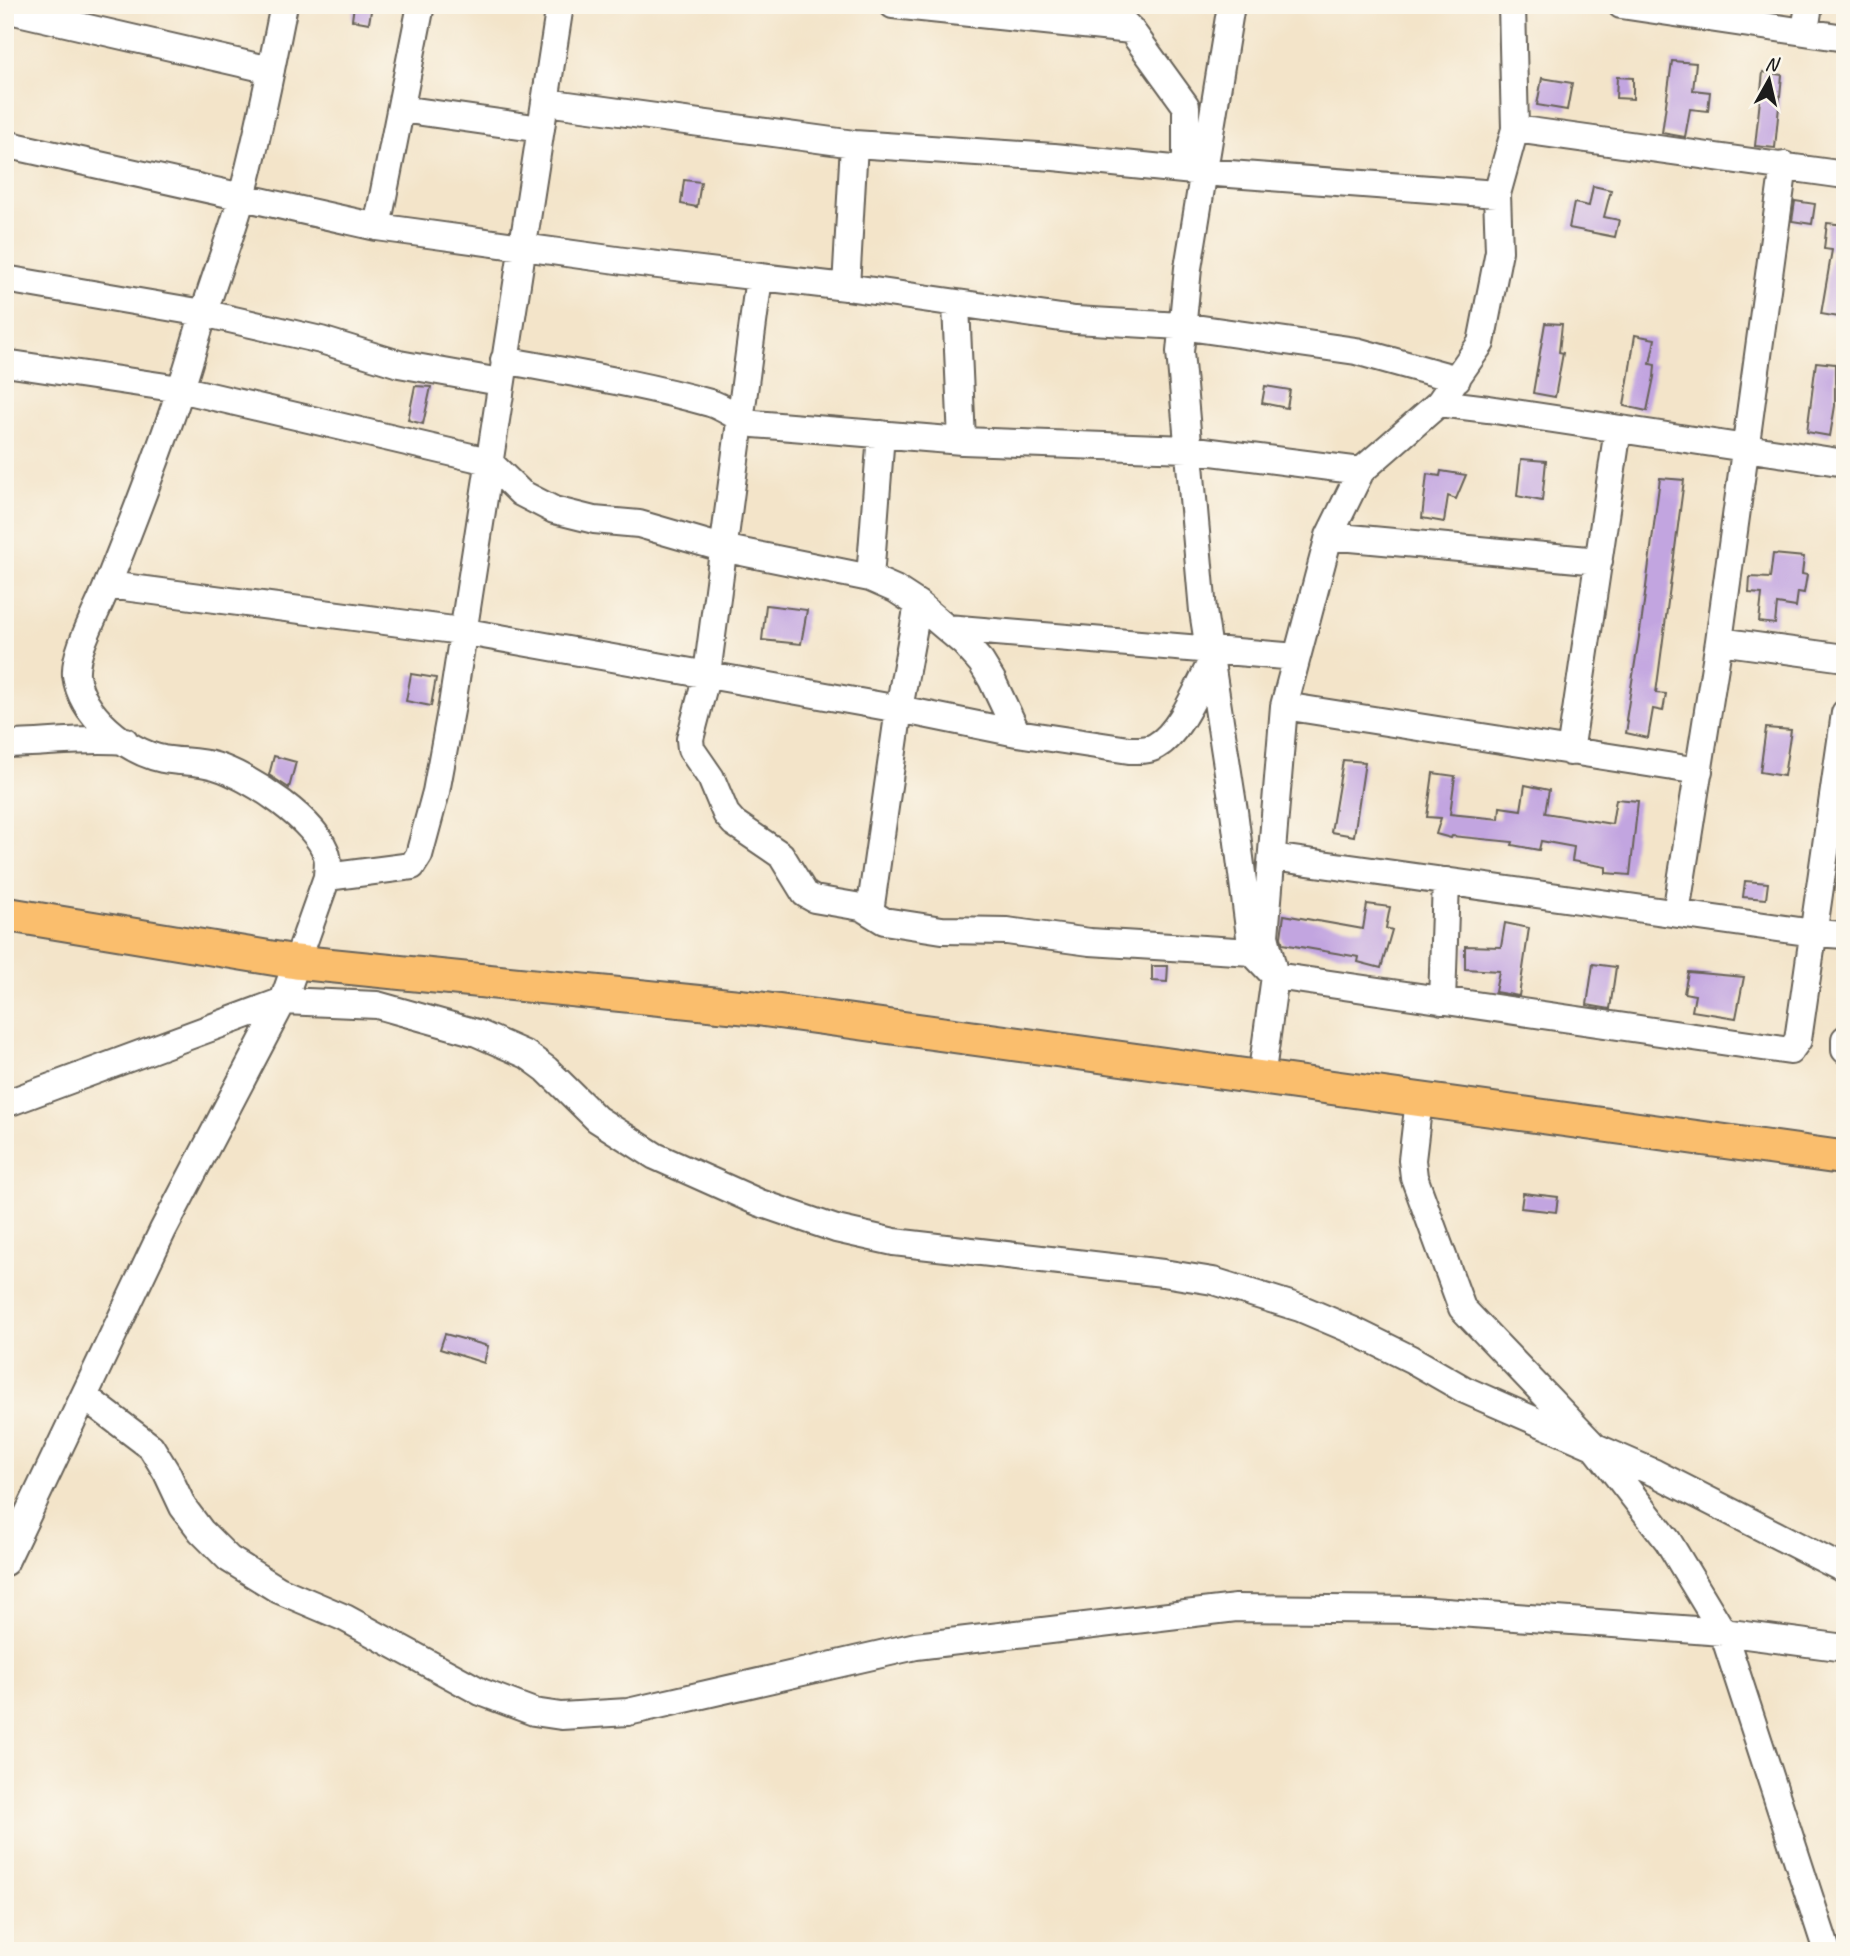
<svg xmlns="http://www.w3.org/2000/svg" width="1850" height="1956" font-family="Caveat,sans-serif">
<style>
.building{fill:#c2a5e0}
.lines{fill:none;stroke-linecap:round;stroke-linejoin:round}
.minor-casing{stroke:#676259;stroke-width:30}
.major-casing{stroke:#676259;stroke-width:37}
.minor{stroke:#fff;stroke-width:26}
.major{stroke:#fabe6d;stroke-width:33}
</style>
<rect width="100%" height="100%" fill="#fbf7ec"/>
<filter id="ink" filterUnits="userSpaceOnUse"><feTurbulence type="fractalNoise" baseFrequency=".0143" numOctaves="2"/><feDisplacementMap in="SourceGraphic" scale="14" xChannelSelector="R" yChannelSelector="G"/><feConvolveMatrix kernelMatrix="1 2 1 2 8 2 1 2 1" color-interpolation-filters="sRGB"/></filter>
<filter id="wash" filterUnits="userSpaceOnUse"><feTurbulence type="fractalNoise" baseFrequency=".00686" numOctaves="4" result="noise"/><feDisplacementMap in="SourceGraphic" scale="28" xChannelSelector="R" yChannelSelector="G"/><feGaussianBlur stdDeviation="1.57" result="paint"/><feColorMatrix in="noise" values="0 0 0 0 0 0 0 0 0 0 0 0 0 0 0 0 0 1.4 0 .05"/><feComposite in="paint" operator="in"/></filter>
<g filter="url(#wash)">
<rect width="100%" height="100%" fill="#f3e4c9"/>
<g id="blocks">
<path class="building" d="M354 5H372L369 23 352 20Z
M1672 61 1696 63 1693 90 1710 92 1708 111 1690 109 1685 137 1662 133Z
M1763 72 1782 75 1775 148 1755 146Z
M1617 77 1633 78V99L1616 98Z
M1542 78 1572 83 1567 110 1537 105Z
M684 180 701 182 697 207 681 204Z
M1593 186 1611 190 1604 217 1619 220 1615 237 1569 228 1574 203 1589 206Z
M1795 201 1815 204 1812 224 1792 221Z
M1827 223 1845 225V318L1821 314 1832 250 1824 249Z
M1545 323 1562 324 1559 352 1563 353 1555 397 1533 393Z
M1635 335 1655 339 1650 364 1655 365 1654 377 1647 411 1624 406Z
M1816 362 1835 364V406L1830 436 1807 432Z
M415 386 431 387 423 424 408 420Z
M1265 386 1290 390 1287 408 1262 403Z
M1521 459 1546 461 1542 501 1517 496Z
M1441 471 1466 475 1456 499 1448 496 1444 522 1422 518 1427 474 1440 476Z
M1660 478 1684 480 1656 693 1666 694 1663 711 1653 709 1648 738 1626 733 1628 721 1626 720 1642 618Z
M1773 554 1804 557 1802 574 1807 575 1804 593 1798 592 1796 607 1777 604 1775 624 1759 622 1762 594 1749 593 1750 577 1770 578Z
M766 605 807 610 801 644 762 640Z
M411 674 436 678 431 706 406 701Z
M1766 728 1791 730 1784 776 1760 772Z
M274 756 296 762 289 788 269 775Z
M1343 760 1365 762 1354 836 1331 832Z
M1433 773 1455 776 1450 814 1499 819 1500 807 1521 810 1525 785 1549 790 1545 813 1612 824 1616 799 1638 801 1630 875 1606 873V867L1572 861 1574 847 1541 841 1539 850 1512 845 1513 842 1452 836 1451 838 1436 834 1441 818 1427 817Z
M1745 881 1768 883 1766 899 1743 897Z
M1367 904 1390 907 1386 928 1392 930 1381 968 1358 962 1359 957 1283 944 1281 937 1284 915 1363 929Z
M1505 923 1529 928 1519 996 1495 992 1499 971 1465 969V946L1501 947Z
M1593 964 1616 967 1610 1009 1587 1005Z
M1152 966H1168L1167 982 1152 981Z
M1688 972 1744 977 1736 1018 1692 1011 1695 995 1684 993Z
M1523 1193 1558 1197 1556 1212 1521 1208Z
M445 1334 488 1346 484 1363 440 1349Z"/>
</g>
</g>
<g filter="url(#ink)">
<use href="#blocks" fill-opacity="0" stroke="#676259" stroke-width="2"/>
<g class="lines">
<g class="minor-casing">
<path id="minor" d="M893 5 1131 30
M1106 5 1131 30 1186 106V170
M1231 5 1188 268 1180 352 1203 611 1234 811 1252 952 1275 976 1790 1051 1798 1040 1845 713
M1621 5 1845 38
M5 9 271 70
M1805 31 1809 5
M546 102 854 144 1054 157 1203 172 1497 194
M401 109 541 129
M1515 129 1845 175
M5 144 377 227 624 261 846 287 1075 320 1181 326 1356 351 1457 379
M377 227 421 5
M759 277 707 674 690 739 691 749 711 778 726 814 734 823 781 855 805 894 814 899 861 907 884 921 942 930 1007 931 1090 942 1252 952
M5 279 203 313 321 340 399 364 500 382
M846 287 854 144
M956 305 962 441
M504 360C573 373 642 384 710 403 726 408 738 419 754 424L962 441 1188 449 1361 471
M5 363 180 389 488 461 521 493 554 510 594 520 639 524 722 548 870 578 895 589 918 604 964 643 981 662 992 680 1017 733
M1439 403 1488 409 1845 463
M1329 536 1599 561
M870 578 881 434
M108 585 461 631 899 709 1017 733 1129 750C1138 750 1148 751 1156 746 1180 733 1198 687 1211 663
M947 628 1297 657
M1719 641 1845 658
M1284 706 1699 771
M5 744C45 744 85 737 125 741
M1570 752 1618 429
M1272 857 1814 933 1845 935
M327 877 412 866 419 855 436 792 452 705 560 5
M870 912 899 709 918 604
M1676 913 1719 641 1784 165
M1442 1001 1446 881
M1845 1039V1050
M1261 1079 1275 976 1265 936 1284 706 1329 536 1361 471 1439 403 1481 343 1499 251 1497 194 1515 129 1512 5
M1419 1100 1412 1160 1414 1177 1462 1308 1594 1446 1668 1541 1723 1632 1827 1951
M5 1104 283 1001 377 1005 477 1033 527 1055 546 1069 597 1119 655 1156 760 1203 836 1229 894 1242 1163 1273 1213 1281 1300 1308 1352 1330 1411 1359 1465 1390 1655 1473 1845 1570
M84 1396 151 1447 167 1473 183 1507 201 1531 229 1559 279 1590 345 1618 481 1692 534 1712 561 1716 628 1712 916 1646 1236 1608 1418 1610 1723 1632 1845 1648
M5 1562 163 1230 283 1001 327 877C327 871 329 863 327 856 318 821 249 776 215 766 198 761 180 762 163 759 126 751 81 715 76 675 74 651 98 610 107 586 133 521 159 454 181 388 191 358 199 327 209 297 220 263 233 230 242 196 259 134 271 69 284 5"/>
</g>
<g class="major-casing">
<path id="major" d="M5 914 296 962 754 1008 1845 1158"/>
</g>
<use href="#minor" class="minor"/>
<use href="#major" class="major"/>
</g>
</g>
<rect width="1850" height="1956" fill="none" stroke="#fbf7ec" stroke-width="28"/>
<g transform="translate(1769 80) rotate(8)" stroke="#fbf7ec" stroke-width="5" paint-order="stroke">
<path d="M0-5L12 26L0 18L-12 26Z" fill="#1c1c1c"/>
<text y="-10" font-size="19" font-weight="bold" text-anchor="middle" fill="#1c1c1c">N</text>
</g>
</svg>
